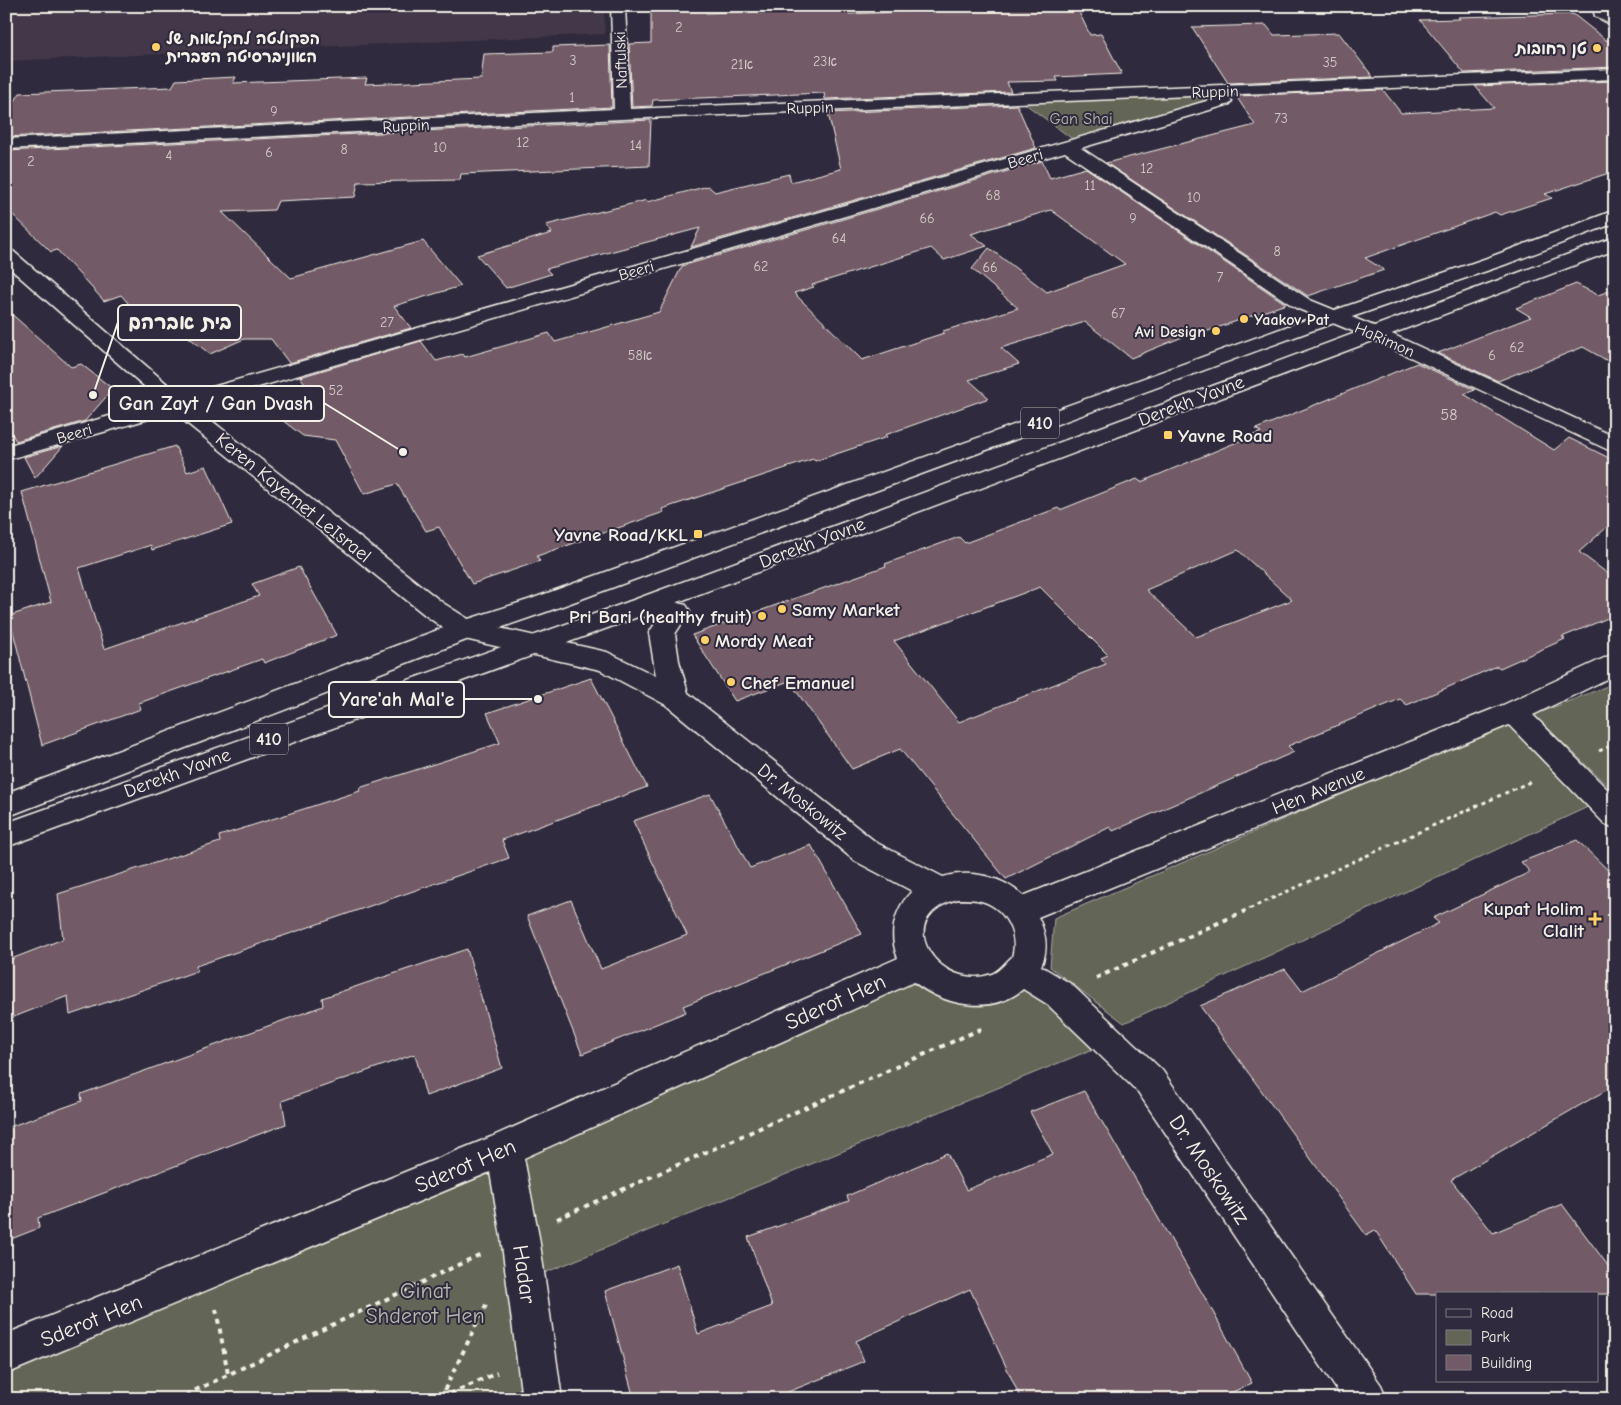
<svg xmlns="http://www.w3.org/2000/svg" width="1621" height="1405" font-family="'Comic Neue','Playpen Sans Hebrew',sans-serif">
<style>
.built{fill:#433849}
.green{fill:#636557;stroke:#acaba0}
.building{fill:#725a66;stroke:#f4f1e8;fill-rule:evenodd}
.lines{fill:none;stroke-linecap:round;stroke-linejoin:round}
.minor-casing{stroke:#f4f1e8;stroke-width:3}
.major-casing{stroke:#f4f1e8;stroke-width:3}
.path-far1{stroke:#f4f1e8;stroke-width:3;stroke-dasharray:4 4;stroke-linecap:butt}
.path{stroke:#f4f1e8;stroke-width:4;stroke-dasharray:5 5;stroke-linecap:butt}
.minor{fill:#2f2a3d;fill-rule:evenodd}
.major{fill:#2f2a3d;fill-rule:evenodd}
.poi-dot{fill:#ffd166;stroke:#2f2a3d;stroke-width:2}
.labels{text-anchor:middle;stroke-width:4;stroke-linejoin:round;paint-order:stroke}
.far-number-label{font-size:14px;fill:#d4cbc8}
.far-poi-label{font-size:16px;font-weight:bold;fill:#f4f1e8;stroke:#2f2a3d;text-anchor:start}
.far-street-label{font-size:16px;fill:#f4f1e8;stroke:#2f2a3d}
.far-park-label{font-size:16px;fill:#bab9ae;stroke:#2f2a3d}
.number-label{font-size:16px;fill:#d4cbc8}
.shield{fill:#2f2a3d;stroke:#b9b5b5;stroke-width:1}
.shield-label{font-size:18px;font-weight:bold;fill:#f4f1e8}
.street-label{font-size:19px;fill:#f4f1e8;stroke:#2f2a3d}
.poi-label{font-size:19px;font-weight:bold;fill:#f4f1e8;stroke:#2f2a3d;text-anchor:start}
.near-street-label{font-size:22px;fill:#f4f1e8;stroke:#2f2a3d}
.near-park-label{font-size:22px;fill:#bab9ae;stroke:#2f2a3d}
.leader{fill:none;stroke:#f4f1e8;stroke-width:2}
.callout-dot{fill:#f4f1e8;stroke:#2f2a3d;stroke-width:2}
.callout{fill:#2f2a3d;stroke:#f4f1e8;stroke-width:2}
.callout-label{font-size:20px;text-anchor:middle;font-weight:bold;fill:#f4f1e8}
</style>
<rect width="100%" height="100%" fill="#2f2a3d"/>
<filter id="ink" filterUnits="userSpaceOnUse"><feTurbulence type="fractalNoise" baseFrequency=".02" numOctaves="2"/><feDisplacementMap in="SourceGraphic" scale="10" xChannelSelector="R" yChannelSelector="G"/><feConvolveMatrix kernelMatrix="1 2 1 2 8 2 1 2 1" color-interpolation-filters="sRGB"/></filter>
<g filter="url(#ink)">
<path class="built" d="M6 6H604L605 34 6 61Z"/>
<path class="green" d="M1242 92 1075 141 1020 100Z
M1615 683V791L1614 792 1534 715Z
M1509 722 1592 805 1124 1023 1050 967 1054 918Z
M902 978 951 1002 990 1001 1027 986 1098 1047 532 1278 513 1164Z
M499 1170 530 1399H6V1369Z"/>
<path class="building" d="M651 6H706V13L809 9V6H846L848 14 923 11 921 6H1067L1069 10H1078L1090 35 1101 34 1122 74 1056 77 1058 81 1007 82 1011 92 825 99 824 93 699 98 653 100 652 106 632 107 629 44 651 43Z
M1573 14 1606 40 1615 43V67L1464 73 1420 20 1460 19 1458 17Z
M1266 25 1274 35 1339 33 1373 77 1228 83 1192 27Z
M610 45 612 107 6 137V115L20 93 172 87 176 80 236 77 233 83 367 78 365 84 481 79 484 54 553 52V47Z
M1615 81V171L1545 194 1552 198 1500 215 1495 212 1365 258 1384 270 1308 296 1106 163 1255 125 1236 96 1383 90 1401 113 1494 108 1475 86Z
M1017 105 1036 148 691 247 700 228 546 269 551 274 506 288 477 255 552 233 546 225 647 200V202L708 186 715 192 789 174 791 182 841 169 828 113Z
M651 120 649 166 461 174 460 180 358 182 355 197 278 201 274 210 222 212 291 278 423 241 461 286 394 306 411 328 289 363 271 339H244L210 354 164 318 147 325 121 295 104 301 57 250 51 252 6 208V151Z
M1042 161 1050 178 1086 168 1286 304 1205 332 1202 329 1131 358 1085 322 1001 348 1019 364 969 380 989 398 885 435 887 437 815 461 813 459 662 509 664 512 537 556 540 561 472 584 439 527 426 531 397 484 364 494 335 440 303 436 282 420 313 393 300 377 421 341 436 361 463 354 465 357 549 333 555 342 659 312 682 266ZM1051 210 1125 264 1047 292 989 248 972 269 1018 308 943 331 944 333 862 360 794 293 814 287 812 285 931 248 944 260 987 246 971 234Z
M1576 284 1598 295 1615 289V365L1583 347 1498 381 1438 353 1531 317 1516 308Z
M6 309 71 367 81 364 113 389 85 421 16 441 6 424Z
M1417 363 1475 390 1464 394 1554 450 1569 438 1615 461V520L1579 552 1615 579V615L1562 637 1565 639 1500 668 1497 666 1407 705 1400 699 1288 746 1294 752 1113 831 1110 827 1006 879 900 749 852 769 789 681 735 701 692 635 886 566 885 564 959 537 965 543 1058 508 1060 510 1137 479 1141 482 1261 432 1256 429ZM1238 550 1292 600 1196 637 1146 590ZM1040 587 1108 655 1101 658 1106 664 959 722 894 641Z
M63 446 35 478 24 457Z
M175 446 187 472 206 466 232 524 152 550 151 545 79 568 104 649 259 596 252 584 299 567 337 635 264 663 262 659 139 703 141 709 42 745 9 616 51 602 22 492Z
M591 678 647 787 502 840 509 858 196 966 197 971 70 1015 68 996 6 1020V961L63 939 58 894 220 842 219 836 360 791 359 788 500 743 487 713Z
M710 794 750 868 811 845 862 934 683 1006 686 1012 582 1054 527 916 571 900 601 969 687 935 633 821Z
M1577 840 1615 877V1085L1451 1180 1493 1233 1562 1204 1615 1275V1294H1416L1375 1230 1366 1235 1200 1006 1285 969 1302 991 1439 923 1433 918 1530 872 1521 862Z
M467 949 502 1068 426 1096 415 1054 282 1101 286 1124 38 1218 39 1228 6 1241V1128L82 1101 81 1094 323 1006 322 998Z
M1084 1091 1208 1303 1252 1383 1218 1399H1021L970 1289 856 1341 864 1361 771 1399H634L605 1291 677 1264 698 1334 772 1306 748 1237 849 1201 847 1196 947 1153 966 1190 1053 1154 1030 1112Z"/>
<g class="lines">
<g class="minor-casing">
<path id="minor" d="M611 6H625L630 109 1615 69V79L622 119 6 149V139L614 109Z
M1592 6H1606L1607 11 1615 16V27L1595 16Z
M1224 96 1230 98 1232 101 1230 104 1081 148 1310 300 1381 329 1615 437V453L1367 337 1296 308 1065 152 193 406 443 603 473 622 607 652 656 676 649 633 658 619 628 614 624 608 628 602C645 597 669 600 686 605L690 611 675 634 679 661 688 693 877 843 943 877C970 869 1002 876 1023 896L1503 705 1615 653V675L1533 715 1615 797V828L1605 824 1509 725 1038 917C1046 933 1049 949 1041 966L1071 984 1162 1070 1381 1385 1387 1399H1343L1138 1092 1047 1004 1023 989C991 1016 943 1005 914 982L524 1158 539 1237 562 1399H522L501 1237 490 1172 6 1374V1334L491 1137 898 958C888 935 894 909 912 891L855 861 666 705 600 670 456 637 425 615 173 412 6 460V446L161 401 6 265V249L13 251 181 396ZM958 899C966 899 974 899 981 901 1005 907 1019 935 1012 957 1006 962 1000 971 992 974 940 993 887 918 958 899Z"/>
</g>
<g class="major-casing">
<path id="major" d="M1615 210V223L1504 265 1308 332 546 612 474 637 6 817V793L456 623 528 600 1294 324 1490 257Z
M1615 237V250L646 614 6 847V823L628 602Z"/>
</g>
<path class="path-far1" d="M1599 751 1615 744
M1242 912 1532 781"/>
<path class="path" d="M1096 978 1245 911
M557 1219 983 1028
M216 1309 228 1374
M441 1398 497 1373
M177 1399 481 1254
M440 1399 487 1303"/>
<use href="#minor" class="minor"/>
<use href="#major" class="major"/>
</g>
</g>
<g class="poi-dot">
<circle cx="156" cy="47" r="5"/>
<circle cx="1597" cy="48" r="5"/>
<circle cx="1244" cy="319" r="5"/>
<circle cx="1216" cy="331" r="5"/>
<rect x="1163" y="430" width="10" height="10" rx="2.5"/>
<rect x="693" y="529" width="10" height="10" rx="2.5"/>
<circle cx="782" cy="609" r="5"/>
<circle cx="762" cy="616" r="5"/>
<circle cx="705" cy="640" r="5"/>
<circle cx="731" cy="682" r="5"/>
<path d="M1592.5 911.5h5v5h5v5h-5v5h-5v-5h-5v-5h5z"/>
</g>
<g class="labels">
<g class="far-number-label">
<text x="679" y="32">2</text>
<text x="573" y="65">3</text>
<text x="825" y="66">23א</text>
<text x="1330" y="67">35</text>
<text x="742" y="69">21א</text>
<text x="572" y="102">1</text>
<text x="274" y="116">9</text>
<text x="1281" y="123">73</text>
<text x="523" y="147">12</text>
<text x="636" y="150">14</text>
<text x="440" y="152">10</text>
<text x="344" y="154">8</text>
<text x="269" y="157">6</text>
<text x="169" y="160">4</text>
<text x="31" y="166">2</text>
<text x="1147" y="173">12</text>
<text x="1090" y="190">11</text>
<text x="993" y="200">68</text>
<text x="1194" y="202">10</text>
<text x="927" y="223">66</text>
<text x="1133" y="223">9</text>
<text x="839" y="243">64</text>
<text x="1277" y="256">8</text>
<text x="761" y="271">62</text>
<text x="990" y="272">66</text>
<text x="1220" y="282">7</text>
<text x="1118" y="318">67</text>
<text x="387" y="327">27</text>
<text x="1517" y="352">62</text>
<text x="640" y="360">58א</text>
<text x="1492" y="360">6</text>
<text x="336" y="395">52</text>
</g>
<g class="far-poi-label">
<text x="166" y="44">הפקולטה לחקלאות של<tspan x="166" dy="18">האוניברסיטה העברית</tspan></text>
<text x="1587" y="54" text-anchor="end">טן רחובות</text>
<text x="1254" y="325">Yaakov Pat</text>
<text x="1206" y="337" text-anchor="end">Avi Design</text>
</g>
<g class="far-street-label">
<text transform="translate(620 60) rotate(-92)" y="6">Naftulski</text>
<text transform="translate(1215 91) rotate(-2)" y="6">Ruppin</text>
<text transform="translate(810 107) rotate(-2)" y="6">Ruppin</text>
<text transform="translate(406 125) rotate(-3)" y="6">Ruppin</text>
<text transform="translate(1025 158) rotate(-16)" y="6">Beeri</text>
<text transform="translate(636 270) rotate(-16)" y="6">Beeri</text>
<text transform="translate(1385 339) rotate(24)" y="6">HaRimon</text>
<text transform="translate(74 433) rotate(-17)" y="6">Beeri</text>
</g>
<g class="far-park-label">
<text x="1081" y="124">Gan Shai</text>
</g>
<g class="number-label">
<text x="1449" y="420">58</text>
</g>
<g class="shield">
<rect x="1021" y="407.5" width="38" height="31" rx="4"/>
<rect x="250" y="723.5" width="38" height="31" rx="4"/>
</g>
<g class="shield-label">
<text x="1040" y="429">410</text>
<text x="269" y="745">410</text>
</g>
<g class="street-label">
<text transform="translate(1191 400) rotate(-21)" y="7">Derekh Yavne</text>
<text transform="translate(294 497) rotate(39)" y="7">Keren Kayemet LeIsrael</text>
<text transform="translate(812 542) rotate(-21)" y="7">Derekh Yavne</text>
<text transform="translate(177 772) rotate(-20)" y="7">Derekh Yavne</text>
<text transform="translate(1318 790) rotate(-22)" y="7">Hen Avenue</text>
<text transform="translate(803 801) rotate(39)" y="7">Dr. Moskowitz</text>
</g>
<g class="poi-label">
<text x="1178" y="442">Yavne Road</text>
<text x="688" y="541" text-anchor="end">Yavne Road/KKL</text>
<text x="792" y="616">Samy Market</text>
<text x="752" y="623" text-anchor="end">Pri Bari (healthy fruit)</text>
<text x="715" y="647">Mordy Meat</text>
<text x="741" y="689">Chef Emanuel</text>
<text x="1584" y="915" text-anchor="end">Kupat Holim<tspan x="1584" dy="22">Clalit</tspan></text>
</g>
<g class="near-street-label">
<text transform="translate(835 1001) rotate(-24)" y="8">Sderot Hen</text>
<text transform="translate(465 1165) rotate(-23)" y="8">Sderot Hen</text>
<text transform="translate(1210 1169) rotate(56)" y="8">Dr. Moskowitz</text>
<text transform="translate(525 1274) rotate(82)" y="8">Hadar</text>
<text transform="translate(91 1320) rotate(-22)" y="8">Sderot Hen</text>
</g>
<g class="near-park-label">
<text x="425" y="1298">Ginat<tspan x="425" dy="25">Shderot Hen</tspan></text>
</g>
</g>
<path class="leader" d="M93 395L118 322M403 452L324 403M538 699L464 699"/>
<g class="callout-dot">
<circle cx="93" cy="395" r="5"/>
<circle cx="403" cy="452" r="5"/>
<circle cx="538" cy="699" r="5"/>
</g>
<g class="callout">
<rect x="118" y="305" width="123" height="35" rx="5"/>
<rect x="109" y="386" width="215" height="35" rx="5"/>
<rect x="329" y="682" width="135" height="35" rx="5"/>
</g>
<g class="callout-label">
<text x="180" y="329">בית אברהם</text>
<text x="216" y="410">Gan Zayt / Gan Dvash</text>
<text x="397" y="706">Yare'ah Mal'e</text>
</g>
<rect width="1621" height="1405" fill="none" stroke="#2f2a3d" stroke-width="25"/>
<rect x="12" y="12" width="1596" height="1380" fill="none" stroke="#f4f1e8" stroke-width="2" filter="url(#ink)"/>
<rect x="1436" y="1292" width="162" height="90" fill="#2f2a3d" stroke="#7e7a81"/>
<rect x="1446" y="1309" width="25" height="8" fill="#2f2a3d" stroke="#7e7a81"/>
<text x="1481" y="1318" font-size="15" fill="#f4f1e8">Road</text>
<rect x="1446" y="1330" width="25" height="15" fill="#636557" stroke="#7e7a81"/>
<text x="1481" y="1342" font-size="15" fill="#f4f1e8">Park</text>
<rect x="1446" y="1355" width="25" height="15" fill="#725a66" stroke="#7e7a81"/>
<text x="1481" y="1368" font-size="15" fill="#f4f1e8">Building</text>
</svg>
